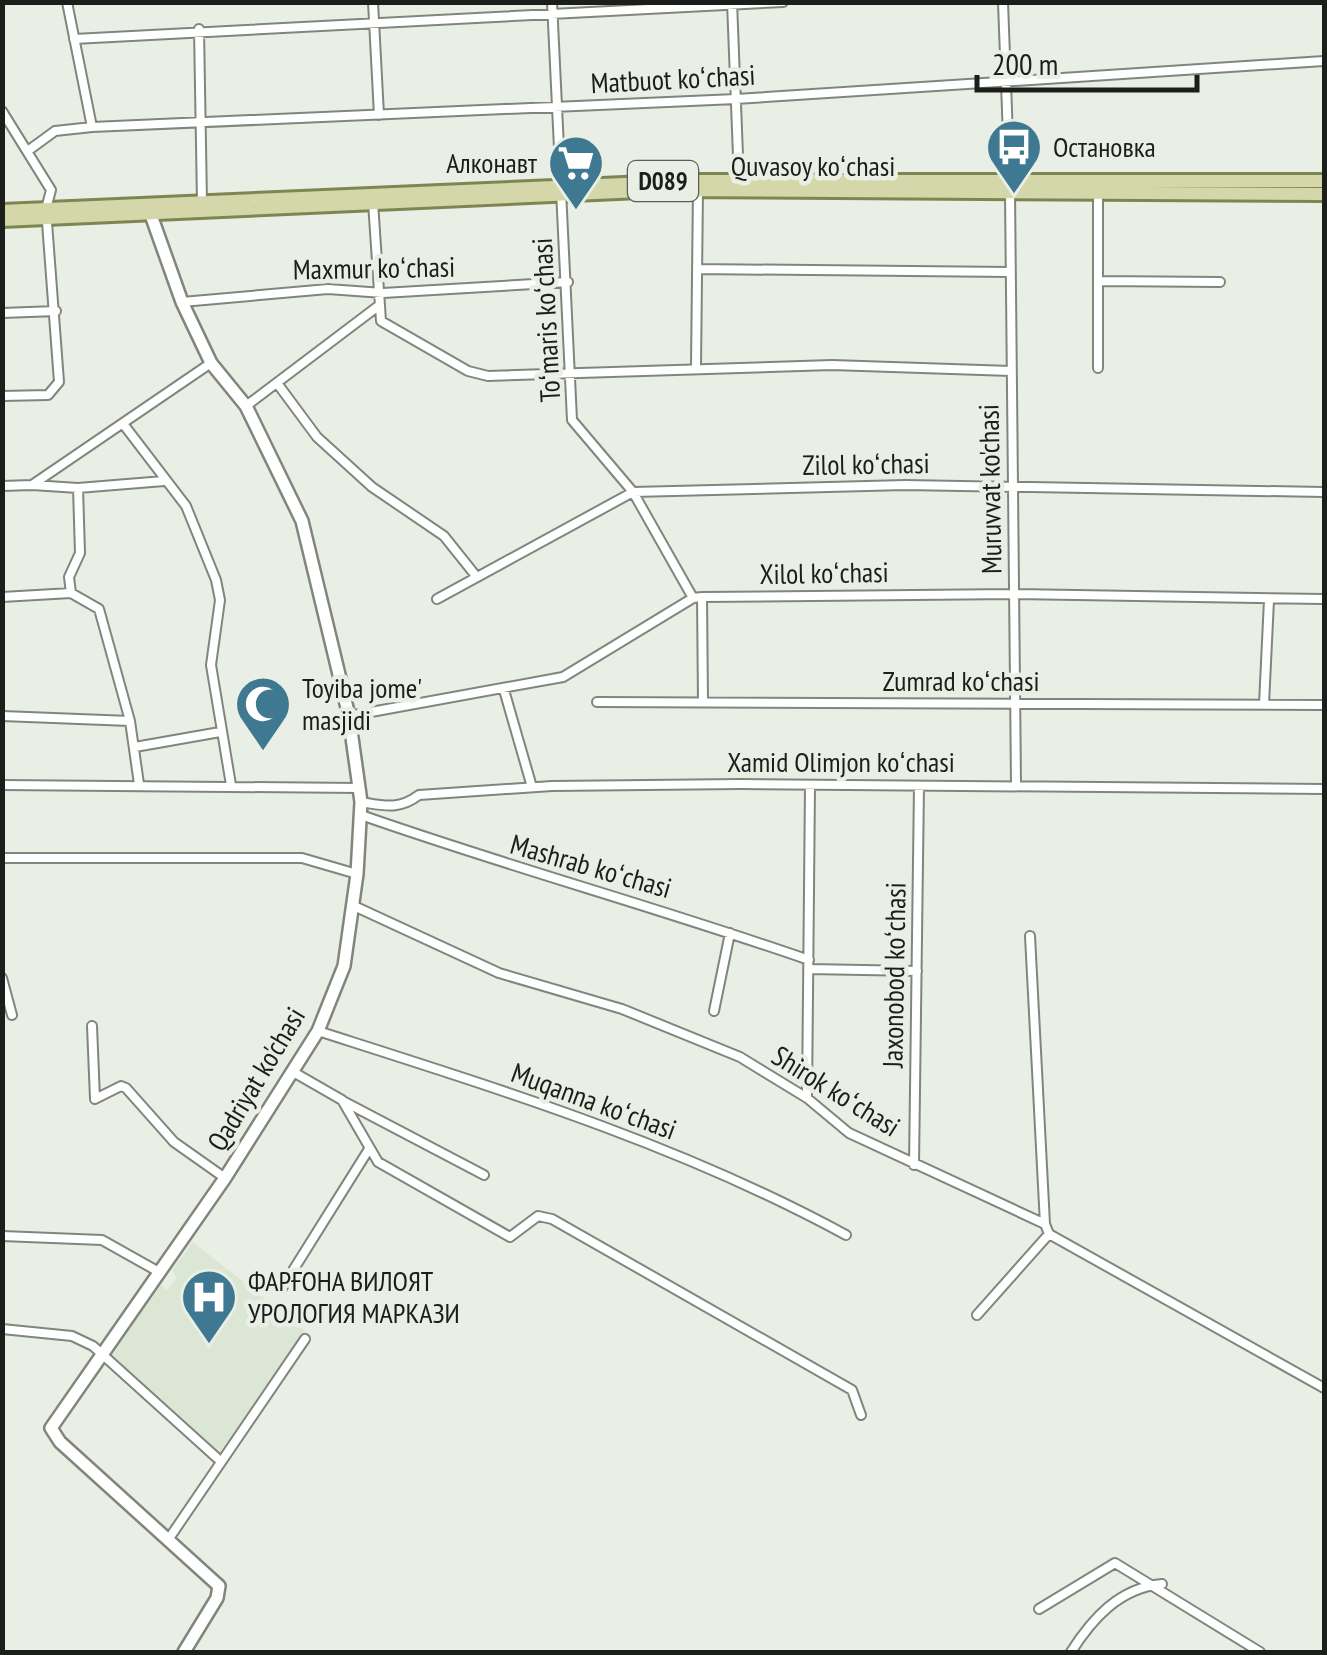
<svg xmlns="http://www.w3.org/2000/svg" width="1327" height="1655" font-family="'PT Sans Narrow',sans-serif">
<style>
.built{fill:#dce6d5}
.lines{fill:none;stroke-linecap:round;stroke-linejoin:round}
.street-casing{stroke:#81867d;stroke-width:12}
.secondary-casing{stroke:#81867d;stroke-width:16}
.primary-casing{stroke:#7f8552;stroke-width:18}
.street{stroke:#fff;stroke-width:8}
.secondary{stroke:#fff;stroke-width:11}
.primary{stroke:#d3d7a9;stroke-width:12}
.labels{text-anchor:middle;stroke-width:9;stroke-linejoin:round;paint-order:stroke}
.shield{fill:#e9efe5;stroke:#5a5d58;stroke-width:2.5}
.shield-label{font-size:25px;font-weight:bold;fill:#1c1e1b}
.street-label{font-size:28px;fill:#1c1e1b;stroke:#e9efe5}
.poi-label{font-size:28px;fill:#1c1e1b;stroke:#e9efe5;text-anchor:start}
</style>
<rect width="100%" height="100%" fill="#e9efe5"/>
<path class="built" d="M193 1242 312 1336 217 1456 107 1356 161 1285 167 1290 177 1278 172 1270Z"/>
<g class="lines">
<g class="street-casing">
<path id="street" d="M67 2 92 127
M373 2 379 115
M552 2 572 420 633 492 693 598
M732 2 739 181
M1003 2 1010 192 1016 784
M199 29 202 202
M74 39 783 2
M2 111 51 190 46 209 59 382 48 395 2 396
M29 150 55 131 92 127 736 99 1324 61
M373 202 381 321 468 371 488 376 832 365 1011 371
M697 269 1010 272
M1099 281 1220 282
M182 302 328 289 383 293 568 282
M2 313 56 311
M696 366 698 190
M1098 368V193
M277 383 317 437 372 487 444 536 476 576
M246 406 377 307
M124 425 186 506 216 580 220 600 211 665 231 785
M32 485 78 488
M2 486 32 485 211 363
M71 593 69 577 80 553 78 488 164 481
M2 597 71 593 99 609 130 721 139 784
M702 597 703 702
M437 599 633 492 905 485 1324 492
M504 690 532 787
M597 702 1324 705
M1264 704 1269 600
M2 716 130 721
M349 716 563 677 693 598 702 597 1014 594 1324 599
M135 747 220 732
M2 785 360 788
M361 802C385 806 399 810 419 795L552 786 740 784 1324 789
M361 815C509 867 660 908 809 960
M2 858H302L357 874
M354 906 499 973 622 1009 740 1057 807 1098 849 1133 1045 1224 1049 1234 1324 1388
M1030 936 1045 1224
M809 969 917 971
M2 978 12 1015
M714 1011 730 933
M92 1026 95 1099 121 1086 126 1088 174 1142 225 1178
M318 1031C499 1089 679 1144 846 1235
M295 1073 342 1100 378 1162 510 1237 538 1216 552 1219 852 1390 861 1415
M807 1098 810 786
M343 1101 484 1175
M914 1165 919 786
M2 1236 102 1240 159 1272
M282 1288 369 1149
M977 1315 1049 1234
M2 1329 72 1336 93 1346 217 1458
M168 1540 305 1339
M1039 1609 1115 1563 1260 1652
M1071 1652C1092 1619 1119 1588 1162 1584"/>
</g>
<g class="secondary-casing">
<path id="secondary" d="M151 215 182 302 211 363 246 406 302 521 349 716 361 802 357 874 344 966 318 1031 225 1178 51 1428 60 1442 219 1586 217 1598 184 1652"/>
</g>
<g class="primary-casing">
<path id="primary" d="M2 211 693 181H1324
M2 220 662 190 1324 194"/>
</g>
<use href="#street" class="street"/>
<use href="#secondary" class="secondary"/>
<use href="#primary" class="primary"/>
</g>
<defs>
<g id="bus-pin" transform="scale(2.875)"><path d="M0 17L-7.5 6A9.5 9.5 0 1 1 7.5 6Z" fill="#3e7991" stroke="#e9efe5"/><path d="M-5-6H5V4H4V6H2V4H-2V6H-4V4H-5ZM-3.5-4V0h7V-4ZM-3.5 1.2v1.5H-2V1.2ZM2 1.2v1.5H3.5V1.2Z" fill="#fff"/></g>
<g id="supermarket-pin" transform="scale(2.875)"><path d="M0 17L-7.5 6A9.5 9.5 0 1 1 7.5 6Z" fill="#3e7991" stroke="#e9efe5"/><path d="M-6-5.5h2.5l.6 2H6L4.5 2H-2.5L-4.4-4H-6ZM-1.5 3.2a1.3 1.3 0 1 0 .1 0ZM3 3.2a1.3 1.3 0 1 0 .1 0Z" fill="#fff"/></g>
<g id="mosque-pin" transform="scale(2.875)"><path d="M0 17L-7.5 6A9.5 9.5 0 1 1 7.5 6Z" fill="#3e7991" stroke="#e9efe5"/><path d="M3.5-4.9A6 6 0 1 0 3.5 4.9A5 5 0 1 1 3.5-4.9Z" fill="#fff"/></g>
<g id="hospital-pin" transform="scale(2.875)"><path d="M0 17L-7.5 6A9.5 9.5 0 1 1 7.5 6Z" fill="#3e7991" stroke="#e9efe5"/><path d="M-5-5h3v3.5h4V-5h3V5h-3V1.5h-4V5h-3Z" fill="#fff"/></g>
</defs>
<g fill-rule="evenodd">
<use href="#bus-pin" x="1014" y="147"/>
<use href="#supermarket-pin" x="576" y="163"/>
<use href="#mosque-pin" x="263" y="704"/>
<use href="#hospital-pin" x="209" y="1297"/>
</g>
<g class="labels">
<rect class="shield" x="628" y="161" width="70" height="40" rx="8"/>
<g class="shield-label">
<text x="663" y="190">D089</text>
</g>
<g class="street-label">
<text transform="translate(673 79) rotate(-3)" y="10">Matbuot koʻchasi</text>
<text x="813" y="176">Quvasoy koʻchasi</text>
<text transform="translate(374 268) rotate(-1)" y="10">Maxmur koʻchasi</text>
<text transform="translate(546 320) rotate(-93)" y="10">Toʻmaris koʻchasi</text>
<text transform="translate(866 464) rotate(-1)" y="10">Zilol koʻchasi</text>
<text transform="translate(990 489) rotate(-91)" y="10">Muruvvat ko'chasi</text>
<text transform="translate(824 573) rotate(-1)" y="10">Xilol koʻchasi</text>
<text x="961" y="691">Zumrad koʻchasi</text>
<text x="841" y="772">Xamid Olimjon koʻchasi</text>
<text transform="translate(591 866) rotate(16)" y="10">Mashrab koʻchasi</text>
<text transform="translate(894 975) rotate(-89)" y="10">Jaxonobod koʻchasi</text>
<text transform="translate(256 1079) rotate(-59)" y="10">Qadriyat ko'chasi</text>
<text transform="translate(836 1091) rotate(32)" y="10">Shirok koʻchasi</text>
<text transform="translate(594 1101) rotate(20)" y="10">Muqanna koʻchasi</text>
</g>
<g class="poi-label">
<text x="1053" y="157">Остановка</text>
<text x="537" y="173" text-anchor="end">Алконавт</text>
<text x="302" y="698">Toyiba jome'<tspan x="302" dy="32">masjidi</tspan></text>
<text x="248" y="1291">ФАРҒОНА ВИЛОЯТ<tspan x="248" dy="32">УРОЛОГИЯ МАРКАЗИ</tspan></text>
</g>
</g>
<rect width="1327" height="1655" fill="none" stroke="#1c1e1b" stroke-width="10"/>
<path d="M977 75v15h220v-15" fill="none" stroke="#1c1e1b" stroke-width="5"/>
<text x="992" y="75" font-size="30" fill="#1c1e1b" stroke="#e9efe5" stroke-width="8" paint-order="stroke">200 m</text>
</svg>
